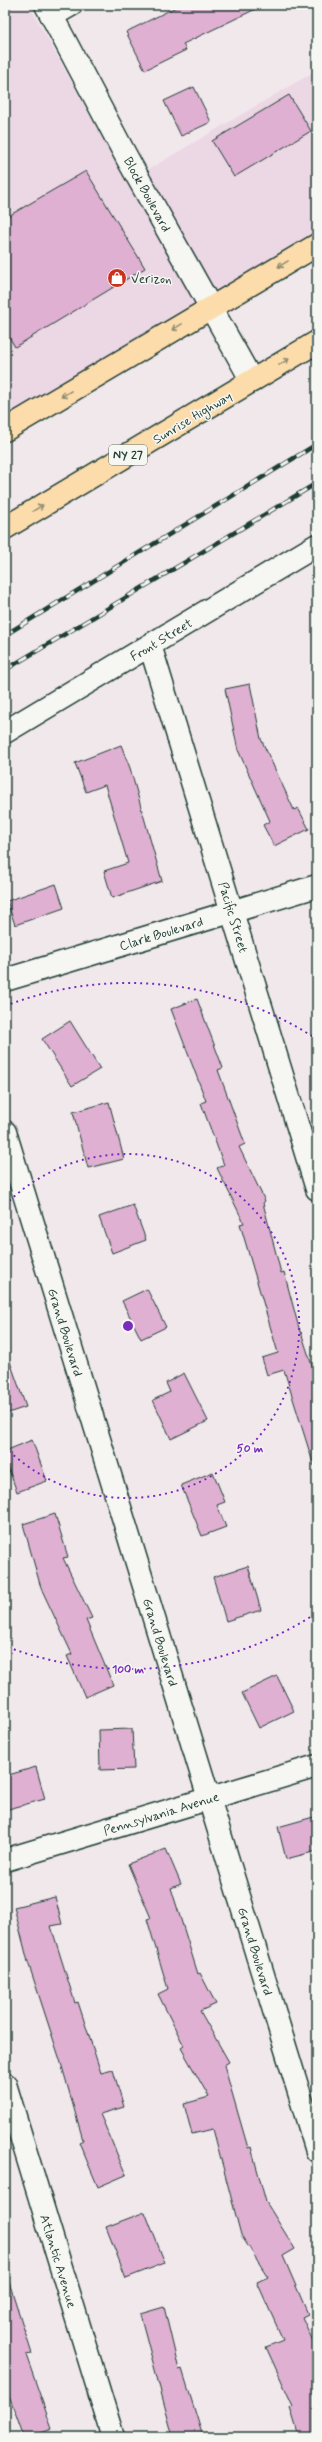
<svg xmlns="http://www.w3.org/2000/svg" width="322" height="2442" font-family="Mynerve,sans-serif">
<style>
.built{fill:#ecd7e4}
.building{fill:#dfb0d2;stroke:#1f3d34}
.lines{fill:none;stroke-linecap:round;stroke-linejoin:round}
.street-casing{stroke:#1f3d34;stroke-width:25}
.secondary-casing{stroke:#1f3d34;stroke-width:25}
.highway-casing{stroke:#1f3d34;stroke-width:25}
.street{stroke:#f6f6f2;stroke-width:22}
.secondary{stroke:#f6f6f2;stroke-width:22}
.highway{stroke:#fddcac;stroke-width:22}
.rail-casing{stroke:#1f3d34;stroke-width:4.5}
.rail{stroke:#f6f6f2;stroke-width:3;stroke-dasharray:9;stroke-linecap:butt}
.oneway{stroke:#8e8c70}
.ring{fill:none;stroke:#7b2cbf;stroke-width:2;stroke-dasharray:2 4}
.labels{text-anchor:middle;stroke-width:3;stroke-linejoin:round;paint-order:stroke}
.shield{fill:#f6f6f2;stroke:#60746d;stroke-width:1}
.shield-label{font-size:12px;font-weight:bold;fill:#1f3d34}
.street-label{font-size:13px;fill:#1f3d34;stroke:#f6f6f2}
.poi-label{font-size:13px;fill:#1f3d34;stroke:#f6f6f2;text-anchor:start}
.centre{fill:#7b2cbf;stroke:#f6f6f2;stroke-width:2}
.ring-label{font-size:12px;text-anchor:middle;font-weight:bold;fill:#7b2cbf;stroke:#f6f6f2;stroke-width:3;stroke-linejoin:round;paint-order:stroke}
</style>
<rect width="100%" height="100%" fill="#f1e8ec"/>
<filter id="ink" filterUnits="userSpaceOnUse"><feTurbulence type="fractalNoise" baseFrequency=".025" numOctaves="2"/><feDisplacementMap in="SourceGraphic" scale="8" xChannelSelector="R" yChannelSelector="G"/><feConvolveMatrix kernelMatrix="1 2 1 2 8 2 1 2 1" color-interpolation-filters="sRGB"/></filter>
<g filter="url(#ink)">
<path class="built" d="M5 5H29L127 182 317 70V231L5 416Z"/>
<path class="building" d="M180 5H264L183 44 186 50 145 70 126 32Z
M194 87 211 122 181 136 164 101Z
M289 95 311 131 234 177 212 141Z
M86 171 145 268 15 347 5 330V218Z
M250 684 261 739 294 810 298 808 309 829 274 846 263 825 270 821 238 750 225 689Z
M121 745 130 768 162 881 112 898 104 871 128 863 105 785 86 792 75 763Z
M56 884 64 908 15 925 7 901Z
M197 999 223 1068 218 1070 245 1144 239 1147 265 1201 263 1203 281 1273 284 1272 300 1332H301L317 1381V1465L314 1466 284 1370 267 1375 262 1358 278 1353 240 1224 244 1223 217 1168 224 1165 201 1103 206 1101 171 1009Z
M70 1021 100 1069 72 1086 42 1039Z
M109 1102 124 1159 88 1168 73 1112Z
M133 1205 146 1240 112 1253 99 1217Z
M147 1289 166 1327 141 1339 122 1301Z
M5 1356H8L26 1407 5 1414Z
M184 1373 208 1421 171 1439 153 1400 170 1392 166 1383Z
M32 1440 47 1481 17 1492 5 1459V1451Z
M213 1472 225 1502 217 1505 226 1527 202 1536 181 1485Z
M55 1514 68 1557 63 1558 92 1618 86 1620 113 1685 85 1697 67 1656 72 1654 41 1588 23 1524Z
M248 1566 261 1610 226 1621 213 1577Z
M277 1676 294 1711 259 1728 242 1693Z
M132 1729 134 1769 100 1770 99 1730Z
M36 1767 45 1799 5 1810V1776Z
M317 1816V1851L286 1859 278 1827Z
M166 1849 181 1884 171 1888 198 1974 200 1973 216 2004 200 2011 229 2062 224 2065 248 2148 251 2147 266 2202 295 2249 283 2256 308 2314 302 2317 317 2350V2437H299L290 2407 293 2406 266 2347 283 2340 257 2282 268 2277 241 2235 213 2129 192 2134 184 2104 209 2097 181 2048 184 2046 158 1994 168 1989 147 1919 151 1918 128 1864Z
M55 1897 62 1924 51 1926 75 2003 78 2002 101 2073 113 2070 124 2107 100 2114 126 2175 98 2187 79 2142 83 2140 61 2063 28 1962 14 1907Z
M145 2212 165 2263 126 2278 106 2227Z
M9 2282 32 2354 26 2355 52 2429 30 2437H24L5 2384V2283Z
M164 2307 179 2370 182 2369 203 2437H173L140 2314Z"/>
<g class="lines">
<g class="street-casing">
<path id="street" d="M46 5 127 158 252 381
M52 16 71 5
M150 645 317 1189
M5 732 317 545
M5 1132 317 2151
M5 1860 317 1766
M5 2084 113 2437"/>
</g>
<g class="secondary-casing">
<path id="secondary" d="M5 980 317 886"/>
</g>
<g class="highway-casing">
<path id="highway" d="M5 430 317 245
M5 528 317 342"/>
</g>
<use href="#street" class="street"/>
<use href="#secondary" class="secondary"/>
<use href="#highway" class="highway"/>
<g class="rail-casing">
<path id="rail" d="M5 635 317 444
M5 670 317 483"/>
</g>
<use href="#rail" class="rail"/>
</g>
<defs><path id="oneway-shaft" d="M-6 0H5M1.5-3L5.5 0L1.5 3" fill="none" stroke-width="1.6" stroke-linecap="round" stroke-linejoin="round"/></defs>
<g class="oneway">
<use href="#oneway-shaft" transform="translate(283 264) rotate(149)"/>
<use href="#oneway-shaft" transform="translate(177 327) rotate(149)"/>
<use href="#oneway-shaft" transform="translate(284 362) rotate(-31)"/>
<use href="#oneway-shaft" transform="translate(66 394) rotate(149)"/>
<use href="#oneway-shaft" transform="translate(38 508) rotate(-31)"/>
</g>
</g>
<g class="ring">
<path d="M5 1205A172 172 0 1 1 5 1447"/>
<path d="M315 1614A343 343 0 0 1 5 1646M5 1006A343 343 0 0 1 315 1038"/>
</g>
<defs>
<g id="shop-disc" transform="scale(1)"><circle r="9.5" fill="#c8321e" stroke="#f6f6f2"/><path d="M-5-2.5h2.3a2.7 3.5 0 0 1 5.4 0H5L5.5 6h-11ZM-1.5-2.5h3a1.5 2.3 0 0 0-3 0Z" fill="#fff"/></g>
</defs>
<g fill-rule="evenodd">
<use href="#shop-disc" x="117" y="278"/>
</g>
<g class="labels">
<rect class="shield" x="109" y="445" width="38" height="20" rx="3"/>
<g class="shield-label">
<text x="128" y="459">NY 27</text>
</g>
<g class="street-label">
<text transform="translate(148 194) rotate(61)" y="5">Block Boulevard</text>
<text transform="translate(192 417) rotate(-31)" y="5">Sunrise Highway</text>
<text transform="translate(161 639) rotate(-31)" y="5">Front Street</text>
<text transform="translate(234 917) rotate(73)" y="5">Pacific Street</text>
<text transform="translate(161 933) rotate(-17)" y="5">Clark Boulevard</text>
<text transform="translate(66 1332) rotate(73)" y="5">Grand Boulevard</text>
<text transform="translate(161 1642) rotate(73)" y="5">Grand Boulevard</text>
<text transform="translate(161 1813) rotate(-17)" y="5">Pennsylvania Avenue</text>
<text transform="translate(256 1951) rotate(73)" y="5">Grand Boulevard</text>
<text transform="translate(59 2261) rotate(73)" y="5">Atlantic Avenue</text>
</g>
<g class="poi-label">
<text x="131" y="283">Verizon</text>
</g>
</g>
<circle cx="128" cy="1326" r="6" class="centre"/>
<g class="ring-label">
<text x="250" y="1452">50 m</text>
<text x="128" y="1673">100 m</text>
</g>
<rect width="322" height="2442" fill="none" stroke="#f6f6f2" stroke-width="20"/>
<rect x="10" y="10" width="302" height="2422" fill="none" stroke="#1f3d34" stroke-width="1.5" filter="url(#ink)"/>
</svg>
